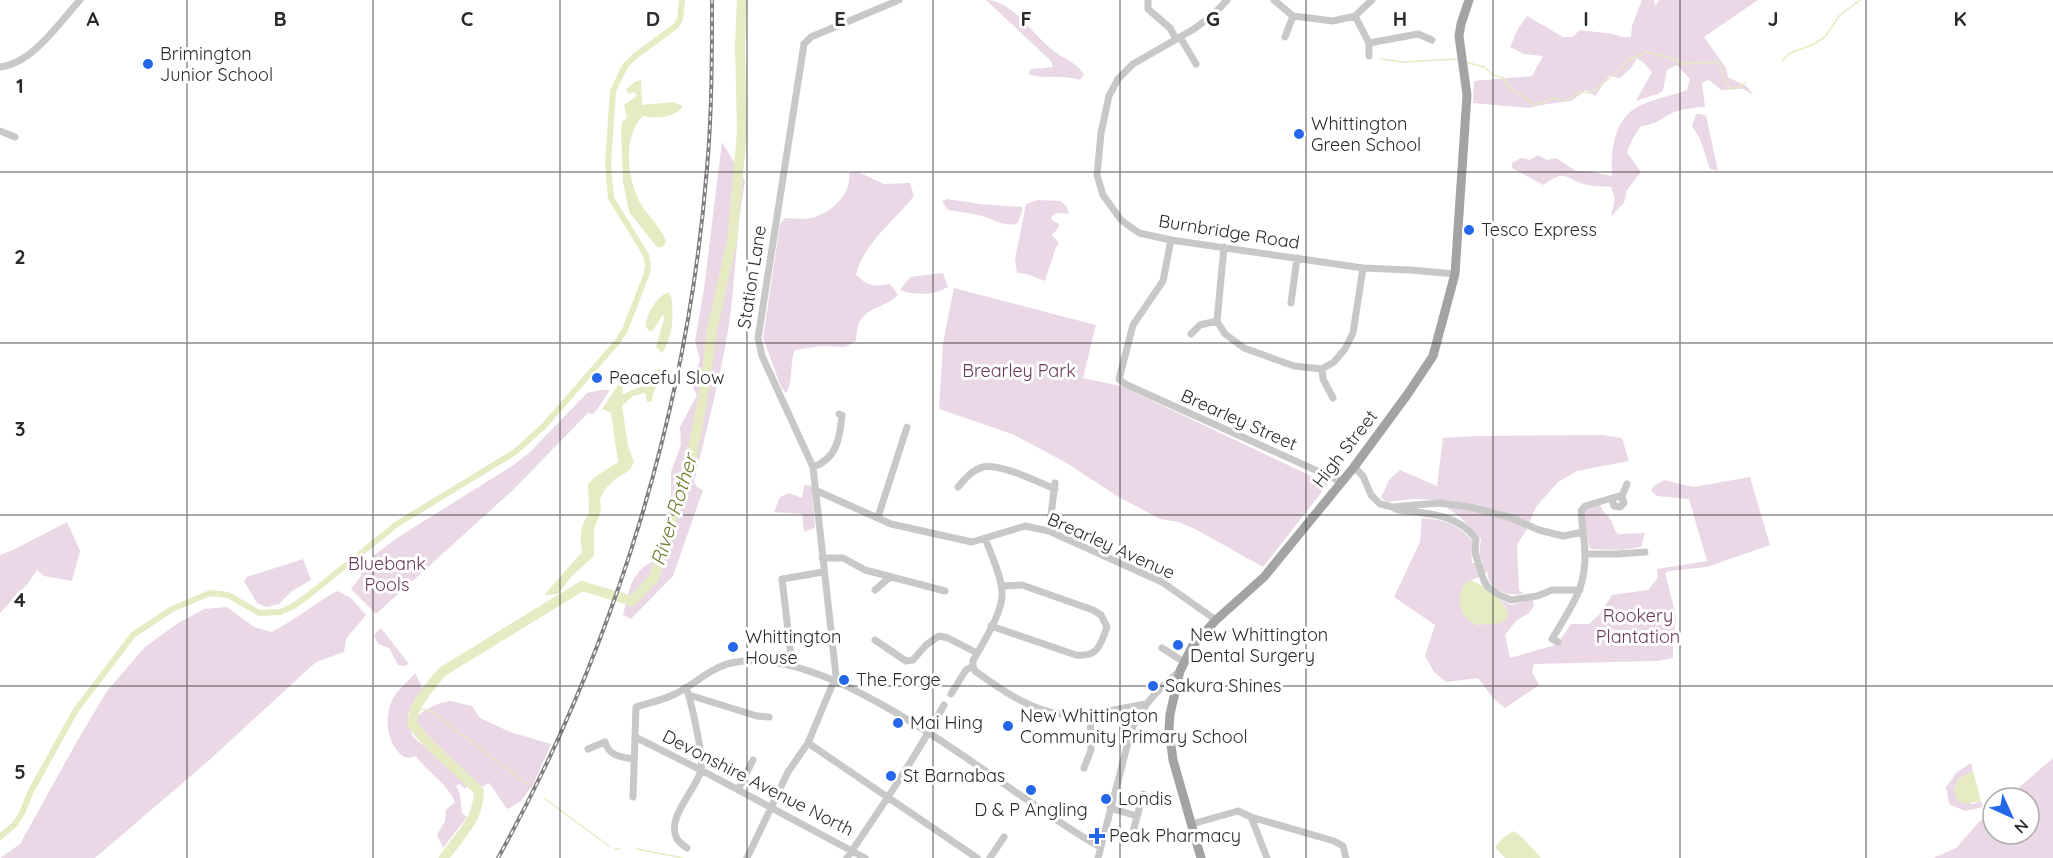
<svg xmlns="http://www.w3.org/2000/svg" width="2053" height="858" font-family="Quicksand,sans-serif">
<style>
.green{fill:#ead8e6}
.water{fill:#e6ebc3}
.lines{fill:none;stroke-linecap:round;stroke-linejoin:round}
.stream{stroke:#e6ebc3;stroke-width:1.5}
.canal{stroke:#e6ebc3;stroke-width:6}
.river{stroke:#e6ebc3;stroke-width:10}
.minor{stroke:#c8c8c8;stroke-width:7}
.major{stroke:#a3a3a3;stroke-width:9}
.rail-casing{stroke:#808080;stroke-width:4}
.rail{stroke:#fff;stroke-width:1.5;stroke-dasharray:4.5;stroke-linecap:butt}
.grid{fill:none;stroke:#2b2b2b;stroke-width:1.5;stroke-opacity:0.55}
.poi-dot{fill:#2567eb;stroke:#fff;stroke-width:2}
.labels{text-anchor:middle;stroke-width:6;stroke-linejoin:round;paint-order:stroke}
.poi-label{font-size:18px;fill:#2b2b2b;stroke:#fff;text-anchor:start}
.street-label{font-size:18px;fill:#2b2b2b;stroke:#fff}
.park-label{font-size:18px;fill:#68385b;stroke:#fff}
.water-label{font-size:20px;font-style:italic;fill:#737c32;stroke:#fff}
.grid-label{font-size:20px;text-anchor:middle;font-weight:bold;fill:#2b2b2b;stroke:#fff;stroke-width:6;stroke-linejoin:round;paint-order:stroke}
</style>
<rect width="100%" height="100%" fill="#fff"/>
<path class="green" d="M986 0C1013 0 1034 37 1055 52 1067 61 1075 61 1084 75L1080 80C1063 74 1045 80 1028 74L1031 69 1053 67 1051 61Z
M1642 0H1654L1655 6 1659 0H1758L1704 37 1726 68 1728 77 1746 86 1754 95 1743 89 1721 90 1709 80 1702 83 1705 107C1698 107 1677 110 1672 113 1658 120 1658 124 1641 126L1633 138 1627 152 1641 172 1627 190 1624 203 1611 216 1615 198 1611 187C1603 186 1594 187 1587 185 1562 178 1568 168 1543 185L1512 168V163L1521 158 1530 160 1538 155 1547 160 1556 158 1576 171H1588L1612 176C1611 152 1613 121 1637 107 1652 99 1671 96 1687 90L1690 79 1677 65 1667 70 1663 90 1660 93 1636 101 1652 72 1643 62 1637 58 1631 68 1620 78 1609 76 1595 96 1586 90 1571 101 1547 104 1529 108 1473 103 1474 81 1532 76 1543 56 1524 54 1510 47 1518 29 1527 16 1563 37H1572L1580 30 1613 34 1622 37H1631L1632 26Z
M1696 114H1701L1706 116 1718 171 1710 169 1700 139 1692 126Z
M722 142 745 181C737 224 736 266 731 309 724 367 707 425 694 483L697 487 703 490 673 576 631 619 623 615C630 590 630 571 656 560L671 500V472L681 445 680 427 697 395 691 384 700 360 695 341 704 289Z
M858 172 884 184 910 183 914 196C893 222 865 242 856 274 866 286 874 287 890 284L898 295C879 313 857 304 856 341L845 347 821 346 795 350C789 365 794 381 786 393L781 387 763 338 780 224 785 218C791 218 798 219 804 219 827 217 852 197 849 173Z
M947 199 980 204 1022 207V212L1018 223C1005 228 994 219 982 216 971 213 960 212 948 210L942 201Z
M1038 200 1061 201 1067 207 1069 214 1056 213 1051 217 1052 220 1059 224V227L1052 235 1059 243 1056 247 1045 281 1027 274 1017 273 1015 259 1026 204Z
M943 273 948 287C934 295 915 296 900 290L910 277Z
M954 288 1096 325 1083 378 1121 386 1328 484 1263 567 1197 530 1179 522 1160 519 1117 496 1065 462 1012 434 939 409 943 343Z
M600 390H610L594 414 588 413 514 489 376 614 351 589 361 576V565L397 538 515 464 530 452 587 393Z
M1602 435 1622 438 1629 461 1577 471 1558 482 1536 507 1526 531 1517 544 1519 590 1524 594C1507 596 1488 591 1487 571L1480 577 1466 582 1476 625 1497 623 1507 609 1499 599 1511 605 1533 599 1534 606 1529 613 1516 621 1505 635 1510 658 1552 646 1560 640 1571 624H1589L1599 615 1612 595 1648 590 1658 578 1657 569 1707 561 1689 499 1657 496 1651 491 1654 486 1664 480 1694 487 1750 477 1770 545 1707 567 1669 571 1665 573 1676 616 1673 643V658L1657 661 1534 664 1532 672 1539 685 1505 708 1494 699 1478 678 1446 682 1434 672 1425 656 1435 625 1394 597 1420 542 1422 518C1444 520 1459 524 1473 542L1471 552 1472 563H1483L1479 555 1481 539 1461 518 1437 500 1412 499 1387 502 1381 498 1389 480 1400 470 1437 486 1443 438 1476 436Z
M804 485 812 486 815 528 804 532 802 514 774 512 780 497 789 493 802 498Z
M1600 504C1601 510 1608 515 1611 520 1614 526 1613 529 1618 534L1645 533 1641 547 1621 550 1591 549 1589 546 1583 514 1588 507Z
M67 522 80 551 72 581 44 576 37 570 29 582 0 613V555L13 550Z
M303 559 311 580 292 591 279 604 266 607 257 603 244 581 247 577Z
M337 591 351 598 366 615 346 639 344 652 316 662 206 763 95 858H0L20 844 76 743 107 691 145 647 178 623 204 609 227 607 254 627 272 632C295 620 314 604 337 591Z
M381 628 409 664 404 666 398 665 389 648 378 644 374 635Z
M415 673 424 691 408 713V722L413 737 453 770 468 784 465 789 460 784 456 786 460 795 462 813 467 817 443 848 437 835 445 821 446 810 455 802C447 783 427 772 416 756 407 760 402 757 396 749 385 734 385 711 395 695 399 689 409 680 415 673Z
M450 701 472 706 480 718 510 732 551 744 533 785 520 802 507 809 489 783 482 787 429 743 416 728 417 716C428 708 437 703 450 701Z
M2053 758V858H1933L1956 848 1979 822 1993 810V834H2029V798H2007Z
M1971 763 1973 771 1958 779 1955 790 1958 801 1973 804 1981 801 1983 807 1965 811 1949 804 1946 787 1957 772Z"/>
<path class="water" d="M641 80 642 105 673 102 683 106C675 118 656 119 643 116 622 136 627 182 642 206 650 218 661 227 666 241L664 246 658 248 629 212 623 182 621 129 622 122 627 118 624 105 637 96 634 92 628 94 626 89 636 81Z
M668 292 671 296C674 315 673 338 662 353L656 347 664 319 663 314 654 329 650 332 645 326C648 313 655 298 668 292Z
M659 368 662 373C661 385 653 386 652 402H647L645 393 633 396 622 406 628 446 634 462 630 470 614 480 605 489 600 499 601 512 594 528V556L572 576 558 594 544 595 582 552C580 537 579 527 589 514L588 484 595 477 618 462 611 413 602 409 618 385 623 387 622 393 624 394C631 390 642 387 646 383 652 378 653 372 659 368Z
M1471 580C1480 583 1518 609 1505 620 1498 626 1484 623 1476 625 1472 622 1466 619 1464 615 1456 605 1459 584 1471 580Z
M1973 771 1981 801 1965 804 1958 801 1954 790 1958 779Z
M1513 831 1522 837 1541 858H1505L1495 847 1503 838Z"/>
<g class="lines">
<path class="stream" d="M1381 59 1402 62 1458 59
M1782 61 1790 53 1812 45 1825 37 1839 16 1860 0
M1465 62 1484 67 1493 75 1503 78C1513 95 1514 88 1527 99 1530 101 1532 104 1535 105L1554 98C1563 104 1572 98 1579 92L1591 93 1622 68 1626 61 1647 52 1674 59 1683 64 1718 62 1721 65 1722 72 1729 88H1739L1746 82
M416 707 432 712 489 755
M490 756 497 762
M500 764 528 784
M544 798 609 846
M615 849H620
M637 849 683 858"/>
<path class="canal" d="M0 837 15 824 22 813 31 791 76 710 133 635 172 609 210 593 228 595 259 613 280 612 292 607 309 595 397 524 515 452 544 426 618 341 625 330 647 273 648 264 646 255 611 198 608 164 613 91 625 66 635 56 676 26 680 19 682 0"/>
<path class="river" d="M444 858C460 835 478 821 479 791L427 742 412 724C412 705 430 687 442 672L582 586 632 601 654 578 692 455 705 386 712 330 732 241 742 132 740 47 742 0"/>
<path class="minor" d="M1148 0V9L1170 28 1176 39
M1227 0 1214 14 1194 29 1133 64 1118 79 1109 96 1101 133 1097 175 1103 195 1121 220 1139 233 1171 240 1363 268 1410 270 1455 274
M1274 0 1293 16 1333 21 1355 16 1372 0
M1355 16 1369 43V56
M1180 37 1196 64
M1285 37 1293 16
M1369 43 1418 34 1432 40
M0 67C32 64 59 23 80 0
M0 131 15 137
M1171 240 1163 281 1133 325 1119 379 1125 384 1342 482
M1224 247 1217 321 1225 334 1244 348 1294 366 1322 369 1334 362 1345 349 1353 333 1363 268
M1291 303 1297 258
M1191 334 1200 325 1217 321
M1322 369 1323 379 1333 398
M813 467C837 459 840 437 842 415L839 414
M1354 467 1363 476 1371 495 1380 504 1392 507 1439 503 1470 507 1509 517 1539 530 1563 536 1583 532C1591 581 1576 599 1552 639L1558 642
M958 487C965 479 972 470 983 467 1000 463 1038 482 1055 489
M815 490 891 524 972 542 1025 526 1049 531 1162 582 1216 620
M1621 498 1627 484
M1394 508 1398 510C1427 513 1458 514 1476 539L1475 553 1484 581 1488 587 1499 595 1511 600 1537 596 1552 590H1580
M878 517 907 427
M1049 531 1055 483
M1583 532 1581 511 1585 506 1619 496 1623 499 1624 503 1620 507 1614 506 1612 499
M1587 554H1618L1645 552
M822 558H843L865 570 945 591
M875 590 890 577
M991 626 1076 655C1099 657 1100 645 1107 627L1101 615 1093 610 1022 585 1001 586
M875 640 906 661 913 660 926 645 939 636 948 638 977 653
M1162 648 1184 662
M792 665 782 579 823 572
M973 666 975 671C1001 689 1030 711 1062 714 1090 717 1120 708 1146 704
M973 666V661C982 644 1004 611 1002 592 1001 574 991 555 985 538
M686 687C691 701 704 757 701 770 697 789 665 818 677 839 679 842 684 846 687 848
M951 694 966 670 973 666
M689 695 757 716 769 717
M635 737 701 770 865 858
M808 743 977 858
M588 749 605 742C610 757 621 757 634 759
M1084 768 1091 750 1090 712
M738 790 753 760
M633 797 636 707C649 703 663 700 675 694 694 685 710 668 731 663 837 640 1009 798 1100 847
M1110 808 1137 816
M1251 817 1267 858
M1192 824 1238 811 1251 817 1334 841 1343 846 1346 858
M1133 832 1143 794
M747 858 788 772 808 743 836 676 813 467 762 356 758 338 804 44 811 37 899 0
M847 858C881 808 915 758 944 705
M990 858 1004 837
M1098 858 1131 731C1141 706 1160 687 1180 671"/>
<path class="major" d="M1201 858 1173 760 1169 729 1170 714 1180 671 1193 645 1216 620 1264 577 1354 467 1407 395 1433 356 1455 274 1467 95 1459 36 1461 24 1469 0"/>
<g class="rail-casing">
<path id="rail" d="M498 858C615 647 688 408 707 168 712 112 712 56 712 0"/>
</g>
<use href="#rail" class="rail"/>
</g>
<path class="grid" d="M187 0V858M373 0V858M560 0V858M747 0V858M933 0V858M1120 0V858M1306 0V858M1493 0V858M1680 0V858M1866 0V858M0 172H2053M0 343H2053M0 515H2053M0 686H2053"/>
<g class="poi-dot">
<circle cx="148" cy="64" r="6"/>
<circle cx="1299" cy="134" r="6"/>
<circle cx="1469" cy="230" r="6"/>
<circle cx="597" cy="378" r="6"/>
<circle cx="1178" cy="645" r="6"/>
<circle cx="733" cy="647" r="6"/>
<circle cx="844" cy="680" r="6"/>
<circle cx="1153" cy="686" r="6"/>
<circle cx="898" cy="723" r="6"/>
<circle cx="1008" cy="726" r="6"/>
<circle cx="891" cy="776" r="6"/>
<circle cx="1031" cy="790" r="6"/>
<circle cx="1106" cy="799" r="6"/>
<path d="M1094 827h6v6h6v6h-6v6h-6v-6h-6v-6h6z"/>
</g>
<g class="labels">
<g class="poi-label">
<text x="160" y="60">Brimington<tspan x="160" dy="21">Junior School</tspan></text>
<text x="1311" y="130">Whittington<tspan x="1311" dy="21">Green School</tspan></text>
<text x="1481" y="236">Tesco Express</text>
<text x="609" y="384">Peaceful Slow</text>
<text x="1190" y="641">New Whittington<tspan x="1190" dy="21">Dental Surgery</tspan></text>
<text x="745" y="643">Whittington<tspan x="745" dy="21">House</tspan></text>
<text x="856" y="686">The Forge</text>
<text x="1165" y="692">Sakura Shines</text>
<text x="1020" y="722">New Whittington<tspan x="1020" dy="21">Community Primary School</tspan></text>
<text x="910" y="729">Mai Hing</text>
<text x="903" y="782">St Barnabas</text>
<text x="1118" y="805">Londis</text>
<text x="1031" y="816" text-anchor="middle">D &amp; P Angling</text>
<text x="1109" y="842">Peak Pharmacy</text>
</g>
<g class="street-label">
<text transform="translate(1229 232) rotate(9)" y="6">Burnbridge Road</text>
<text transform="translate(752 277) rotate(-81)" y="6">Station Lane</text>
<text transform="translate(1239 420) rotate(24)" y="6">Brearley Street</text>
<text transform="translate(1345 449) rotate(-52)" y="6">High Street</text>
<text transform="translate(1111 546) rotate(24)" y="6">Brearley Avenue</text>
<text transform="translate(758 783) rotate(27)" y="6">Devonshire Avenue North</text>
</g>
<g class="park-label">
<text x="1019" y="377">Brearley Park</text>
<text x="387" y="570">Bluebank<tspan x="387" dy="21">Pools</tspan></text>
<text x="1638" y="622">Rookery<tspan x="1638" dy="21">Plantation</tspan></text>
</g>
<g class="water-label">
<text transform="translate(674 510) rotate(-73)" y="7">River Rother</text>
</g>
</g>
<g class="grid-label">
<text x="93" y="26">A</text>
<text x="280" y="26">B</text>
<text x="467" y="26">C</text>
<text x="653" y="26">D</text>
<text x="840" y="26">E</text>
<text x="1026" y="26">F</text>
<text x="1213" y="26">G</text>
<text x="1400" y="26">H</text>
<text x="1586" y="26">I</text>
<text x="1773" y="26">J</text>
<text x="1960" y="26">K</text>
<text x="20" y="93">1</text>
<text x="20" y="264">2</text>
<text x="20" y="436">3</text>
<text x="20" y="607">4</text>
<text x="20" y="779">5</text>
</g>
<g transform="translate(2011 816) rotate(135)"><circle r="28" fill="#ffffff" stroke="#aaaaaa" stroke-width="1.5"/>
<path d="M0-4.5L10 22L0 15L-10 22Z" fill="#2567eb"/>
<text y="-9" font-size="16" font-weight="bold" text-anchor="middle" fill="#2b2b2b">N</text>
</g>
</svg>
